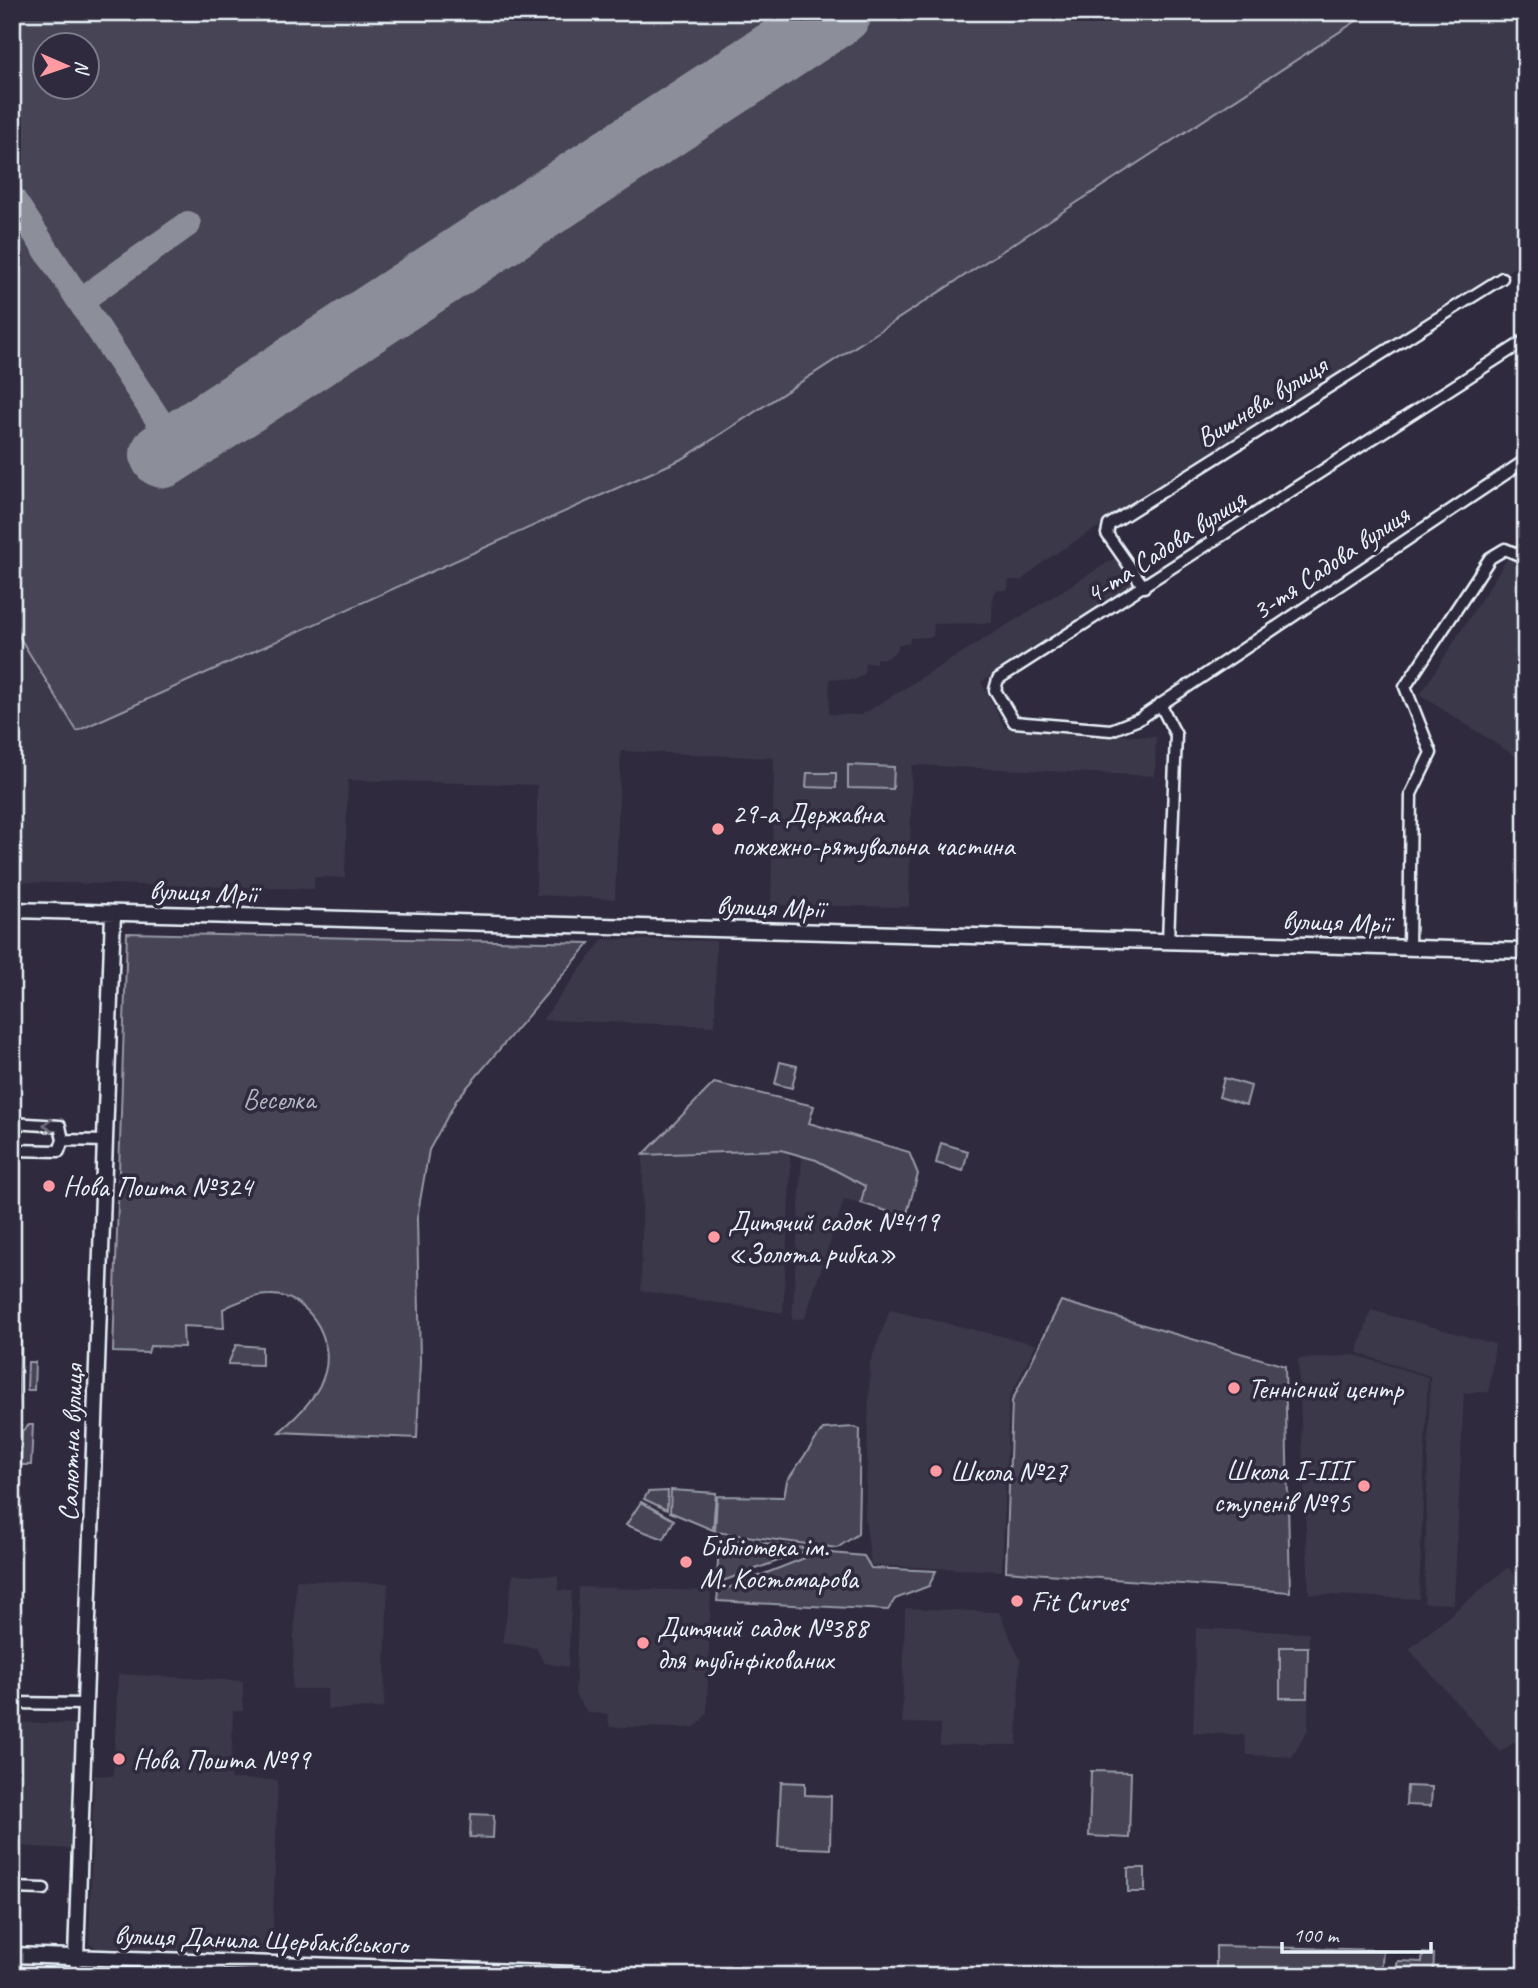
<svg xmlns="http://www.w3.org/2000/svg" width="1538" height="1988" font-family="Caveat,sans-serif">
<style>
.built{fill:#3b3749;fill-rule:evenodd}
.green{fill:#464455;stroke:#979aa6;stroke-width:2;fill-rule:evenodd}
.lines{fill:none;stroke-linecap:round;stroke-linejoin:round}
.taxiway{stroke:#8c8e9a;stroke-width:26}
.runway{stroke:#8c8e9a;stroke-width:66}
.street-casing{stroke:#e8f1f8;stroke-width:15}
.secondary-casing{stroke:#e8f1f8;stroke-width:19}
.street{stroke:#2f2a3d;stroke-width:10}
.secondary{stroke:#2f2a3d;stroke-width:14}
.oneway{stroke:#70707e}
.poi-dot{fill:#ff9aa2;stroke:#2f2a3d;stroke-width:2.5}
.labels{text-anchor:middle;stroke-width:7;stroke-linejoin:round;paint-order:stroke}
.street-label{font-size:28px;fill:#e8f1f8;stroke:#2f2a3d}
.poi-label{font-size:28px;fill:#e8f1f8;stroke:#2f2a3d;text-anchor:start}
.park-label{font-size:28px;fill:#afb4bf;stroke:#2f2a3d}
</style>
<rect width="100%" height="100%" fill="#2f2a3d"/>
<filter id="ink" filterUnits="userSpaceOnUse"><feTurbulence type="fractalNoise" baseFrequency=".0143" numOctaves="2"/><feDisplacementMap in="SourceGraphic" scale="14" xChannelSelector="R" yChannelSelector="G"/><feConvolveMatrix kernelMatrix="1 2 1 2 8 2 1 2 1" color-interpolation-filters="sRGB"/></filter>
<g filter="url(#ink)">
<path class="built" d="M12 12H1526V260L1047 559 1022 580H1009L1008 590H996L993 595 992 623 934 624 933 637 910 638 909 644H898V649L887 659 876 658V663H865L864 674 855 680 830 679 829 714 861 715 1115 558 1135 587 981 682 1005 728 1156 737 1155 776 912 765 909 907 771 905 774 758 621 751 615 899 536 895 537 785 348 780 345 878 314 877V889L12 882ZM46 46H88V88H46Z
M1510 554 1526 564V763L1420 695Z
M603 939 716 941 715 1026 542 1020Z
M781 1150 789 1153 791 1166 783 1313 641 1291 643 1155Z
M802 1155 866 1186 861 1203 844 1200 805 1318 792 1320Z
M1513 1208H1526V1279H1518Z
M890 1310 1036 1344 1009 1399 1002 1571 871 1565 865 1518 870 1362Z
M1371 1310 1495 1344 1489 1392 1464 1393 1454 1604 1424 1603 1430 1376 1357 1353Z
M1355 1355 1428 1377 1419 1599 1309 1594 1298 1359Z
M1508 1567 1526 1587V1735L1500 1752 1409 1649Z
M513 1574 558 1576V1590L572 1591 568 1667 544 1663 536 1648 502 1643Z
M296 1580 388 1583 384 1708 327 1709V1689H292Z
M579 1587 711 1591 707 1713 698 1725 692 1728 610 1727 607 1714 588 1713 575 1695Z
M905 1608 999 1612 1020 1659 1017 1745H940V1724L902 1723Z
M1196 1628 1309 1633 1308 1730 1292 1757 1247 1755 1244 1735 1193 1733Z
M118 1674 243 1681V1711H233L231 1779 278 1780 272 1953 102 1950 89 1944 94 1775 113 1776Z
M12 1722 78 1724 73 1849 12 1846Z"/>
<path class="green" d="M12 12H1370L684 458 77 731 12 625ZM46 46H88V88H46Z
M848 765 894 767 893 789 848 788Z
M807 773H836V788L806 787Z
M127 933 590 943 457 1099 429 1150 417 1218 420 1361 417 1438 279 1432C297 1417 319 1395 325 1372 334 1338 308 1294 270 1295 254 1295 237 1302 223 1309L224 1328 183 1326 184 1347 150 1346 148 1353 113 1352Z
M780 1062 797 1066 792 1088 775 1084Z
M1224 1078 1251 1086 1246 1105 1219 1097Z
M714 1083 814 1106 809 1123 909 1152 918 1174 906 1217 861 1203 865 1186 816 1160 781 1150 643 1155Z
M941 1143 968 1151 963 1171 936 1163Z
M1061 1301 1285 1366 1290 1592 1006 1571 1012 1401Z
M12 1322 21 1331 18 1416H12Z
M236 1345 262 1347V1365L228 1364Z
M28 1362H35L34 1390H27Z
M29 1425H33L31 1465H21L22 1431Z
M854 1427 860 1429 858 1534 837 1548 715 1532 717 1496 784 1497 787 1481 823 1429Z
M12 1447 20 1448 17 1532H12Z
M671 1490 716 1493 713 1530 670 1512Z
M668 1491 667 1510 644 1499 648 1492Z
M641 1502 674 1520 664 1539 626 1525Z
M719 1537 811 1549 717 1583Z
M820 1552 864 1556 871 1568 936 1571 929 1586 895 1599 888 1610 717 1601 718 1592Z
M1280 1647H1308L1307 1698H1280Z
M1091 1771 1131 1772 1129 1838 1089 1836Z
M781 1782 805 1783V1795L831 1796 830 1849 778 1847Z
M1407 1786 1432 1787 1431 1806 1406 1805Z
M471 1814 494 1815 493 1838 470 1837Z
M1128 1868H1145V1892H1128Z
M1216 1946 1383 1950 1381 1974 1216 1969Z
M1423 1953 1434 1954 1433 1976H1394L1398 1961 1422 1962Z"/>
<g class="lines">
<path class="taxiway" d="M12 198 163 427 180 435 202 430
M80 301 188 224"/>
<path class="runway" d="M163 455 839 12"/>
<g class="street-casing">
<path id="street" d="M1526 340 998 679 995 690 1014 722 1111 730 1139 719 1526 460
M1144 587 1107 534 1109 525 1502 278
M1160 704 1176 735 1168 941
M1409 948 1411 794 1431 753 1405 687 1490 558 1505 549 1526 558
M12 1123 60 1126 63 1140 59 1151 12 1150
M63 1140 105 1141
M12 1703 85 1704
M12 1888 44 1889
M75 1976 76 1957"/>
</g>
<g class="secondary-casing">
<path id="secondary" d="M12 910 1526 951
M12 1955 633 1976
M76 1957 113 913"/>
</g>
<use href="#street" class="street"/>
<use href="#secondary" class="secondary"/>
</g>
<defs><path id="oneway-chevron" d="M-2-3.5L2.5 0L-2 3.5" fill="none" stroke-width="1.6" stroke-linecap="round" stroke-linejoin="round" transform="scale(1.75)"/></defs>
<use class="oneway" href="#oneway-chevron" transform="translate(48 1125) rotate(-177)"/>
</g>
<g class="poi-dot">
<circle cx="718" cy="829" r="7"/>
<circle cx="49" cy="1186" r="7"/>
<circle cx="714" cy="1237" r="7"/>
<circle cx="1234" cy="1388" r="7"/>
<circle cx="936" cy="1471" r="7"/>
<circle cx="1364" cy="1486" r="7"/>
<circle cx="686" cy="1562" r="7"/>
<circle cx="1017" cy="1601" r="7"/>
<circle cx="643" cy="1643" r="7"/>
<circle cx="119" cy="1759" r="7"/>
</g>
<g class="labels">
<g class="street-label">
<text transform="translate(1261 401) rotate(-32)" y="10">Вишнева вулиця</text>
<text transform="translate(1165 546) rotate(-33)" y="10">4-та Садова вулиця</text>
<text transform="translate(1330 562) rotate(-34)" y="10">3-тя Садова вулиця</text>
<text transform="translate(203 891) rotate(2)" y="10">вулиця Мрії</text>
<text transform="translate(770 906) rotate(2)" y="10">вулиця Мрії</text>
<text transform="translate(1336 921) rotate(2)" y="10">вулиця Мрії</text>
<text transform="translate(70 1443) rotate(-88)" y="10">Салютна вулиця</text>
<text transform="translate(261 1939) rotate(2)" y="10">вулиця Данила Щербаківського</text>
</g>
<g class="poi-label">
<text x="732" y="823">29-а Державна<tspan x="732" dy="32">пожежно-рятувальна частина</tspan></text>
<text x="63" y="1196">Нова Пошта №324</text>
<text x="728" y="1231">Дитячий садок №419<tspan x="728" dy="32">«Золота рибка»</tspan></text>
<text x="1248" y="1398">Теннісний центр</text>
<text x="1350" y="1480" text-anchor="end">Школа І-ІІІ<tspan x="1350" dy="32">ступенів №95</tspan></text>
<text x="950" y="1481">Школа №27</text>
<text x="700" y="1556">Бібліотека ім.<tspan x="700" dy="32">М. Костомарова</tspan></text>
<text x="1031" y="1611">Fit Curves</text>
<text x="657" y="1637">Дитячий садок №388<tspan x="657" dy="32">для тубінфікованих</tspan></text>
<text x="133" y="1769">Нова Пошта №99</text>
</g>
<g class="park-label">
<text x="279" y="1109">Веселка</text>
</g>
</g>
<rect width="1538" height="1988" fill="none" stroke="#2f2a3d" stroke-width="42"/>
<rect x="21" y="21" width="1496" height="1946" fill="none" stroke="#e8f1f8" stroke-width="2.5" filter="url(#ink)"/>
<g transform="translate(66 66) rotate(92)"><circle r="33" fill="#2f2a3d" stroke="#797a88" stroke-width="2"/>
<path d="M0-5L12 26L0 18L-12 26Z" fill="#ff9aa2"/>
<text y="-10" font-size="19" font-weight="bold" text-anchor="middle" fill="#e8f1f8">N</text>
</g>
<path d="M1282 1942v10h149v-10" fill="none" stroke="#e8f1f8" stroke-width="3.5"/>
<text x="1293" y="1942" font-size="21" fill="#e8f1f8" stroke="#2f2a3d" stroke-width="5" paint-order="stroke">100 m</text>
</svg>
